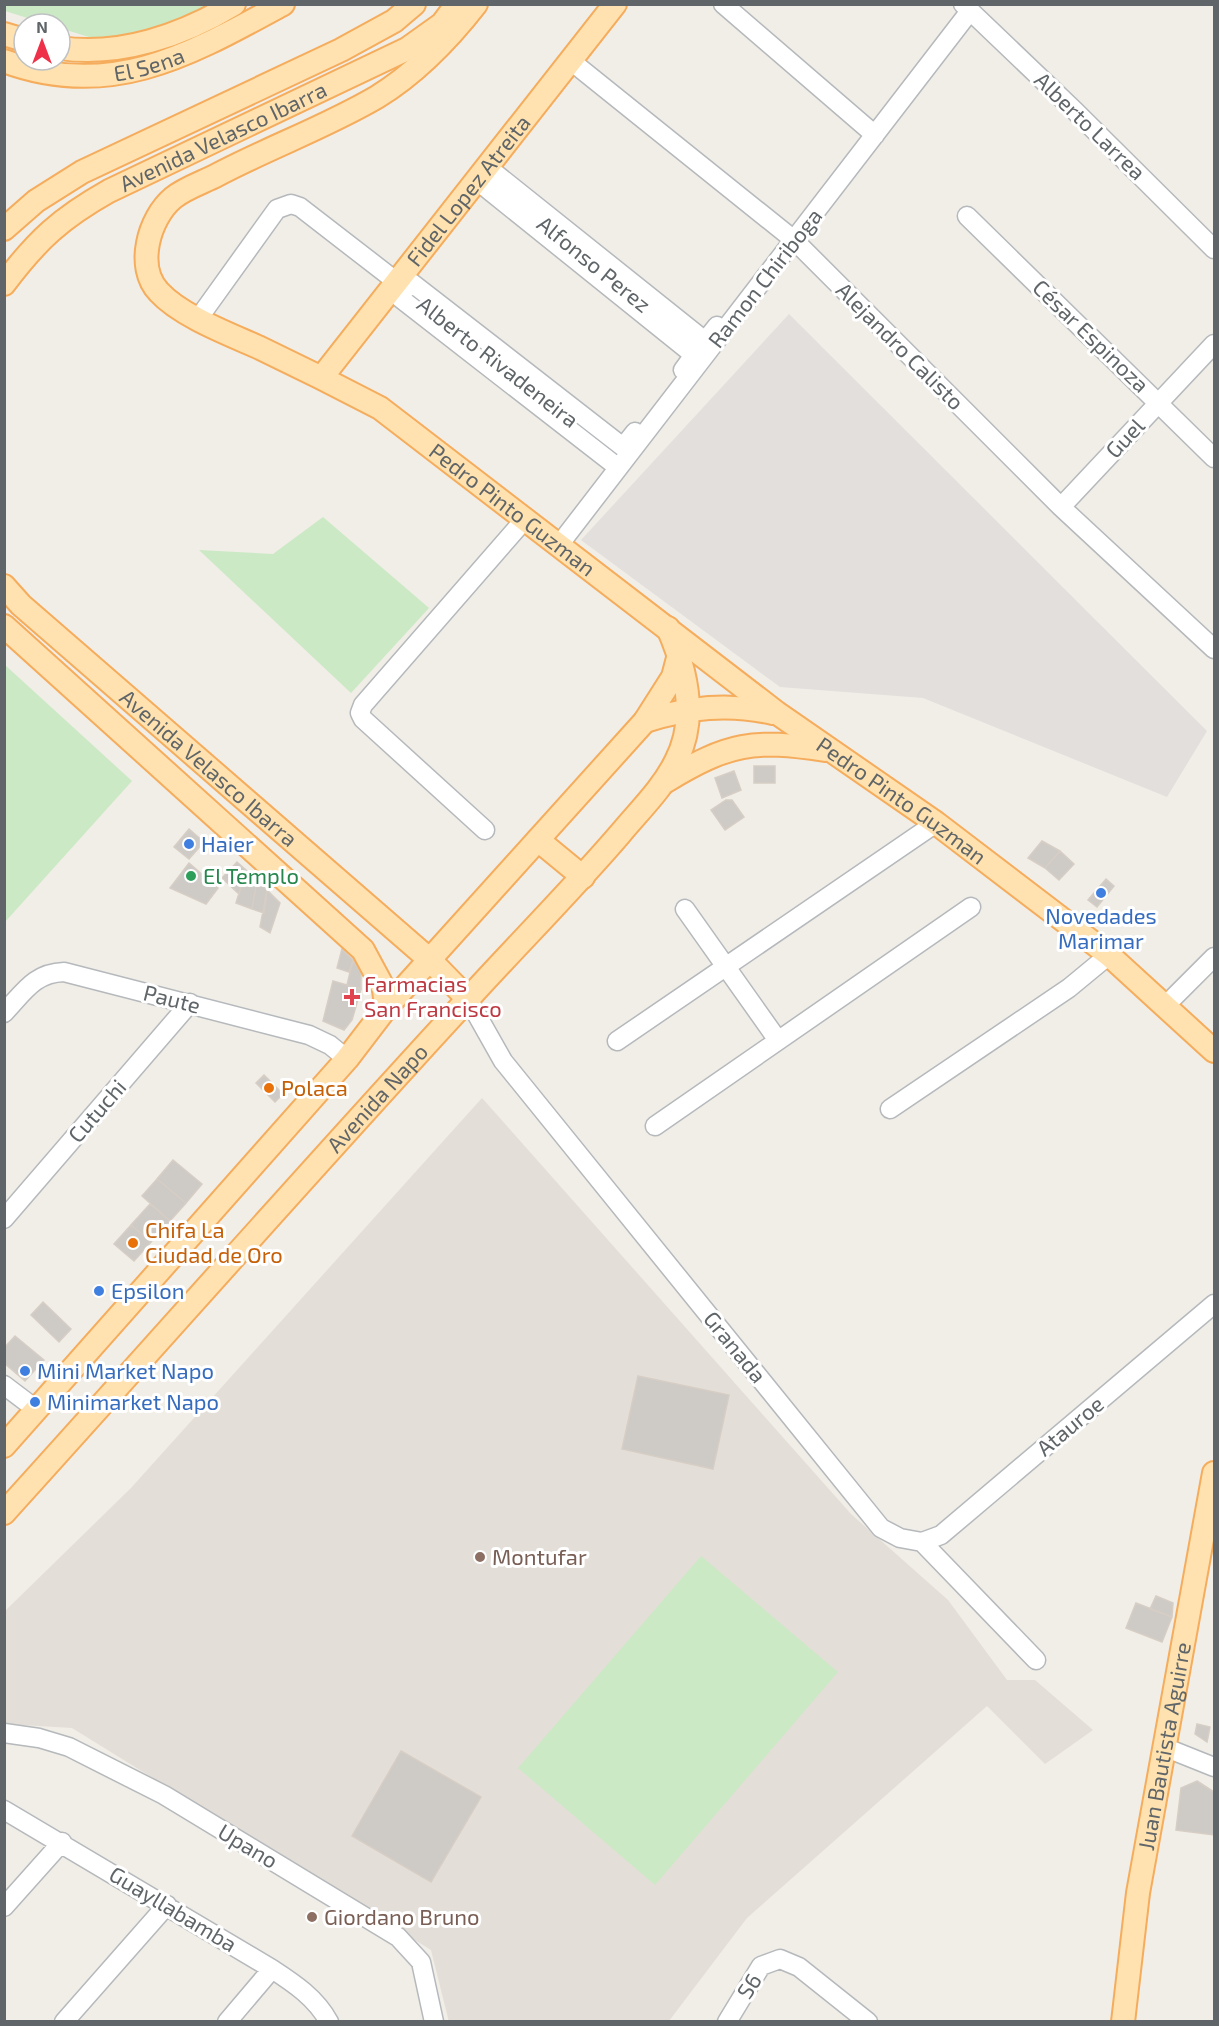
<svg xmlns="http://www.w3.org/2000/svg" width="1219" height="2026" font-family="'Exo 2',sans-serif">
<style>
.industrial{fill:#e3dfdc}
.education{fill:#e4ded8}
.green{fill:#cbe9c4}
.building{fill:#cecac6;stroke:#d6cec5;stroke-width:1.5}
.lines{fill:none;stroke-linecap:round;stroke-linejoin:round}
.minor-casing{stroke:#b5b9bc;stroke-width:21}
.major-casing{stroke:#f5ac5c;stroke-width:26}
.minor{stroke:#fff;stroke-width:18}
.major{stroke:#ffe2af;stroke-width:22}
.shop-dot{fill:#3f7fe0;stroke:#fff;stroke-width:2}
.leisure-dot{fill:#2e9e5b;stroke:#fff;stroke-width:2}
.health-dot{fill:#e0444e;stroke:#fff;stroke-width:2}
.food-dot{fill:#e8710a;stroke:#fff;stroke-width:2}
.education-dot{fill:#8d6e63;stroke:#fff;stroke-width:2}
.labels{text-anchor:middle;stroke-width:6;stroke-linejoin:round;paint-order:stroke}
.street-label{font-size:22px;fill:#5f6568;stroke:#fff}
.shop-label{font-size:22px;fill:#366cbe;stroke:#fff;text-anchor:start}
.leisure-label{font-size:22px;fill:#27864d;stroke:#fff;text-anchor:start}
.health-label{font-size:22px;fill:#be3a42;stroke:#fff;text-anchor:start}
.food-label{font-size:22px;fill:#c56008;stroke:#fff;text-anchor:start}
.education-label{font-size:22px;fill:#785e54;stroke:#fff;text-anchor:start}
</style>
<rect width="100%" height="100%" fill="#f1ede7"/>
<path class="industrial" d="M789 314 1207 731 1167 797 923 698 780 687 581 540Z"/>
<path class="education" d="M482 1098 851 1514 948 1600 1007 1680H1035L1093 1730 1045 1764 987 1706 747 1918 669 2021 449 2022 431 1950 72 1728 5 1724V1611L131 1488Z"/>
<path class="green" d="M4 5H241L140 44 92 38 60 28V24H47L5 11Z
M323 517 429 608 351 693 199 550 273 554Z
M5 665 132 781 5 922 4 665Z
M701 1556 838 1672 655 1885 518 1768Z"/>
<path class="building" d="M754 766H775V783H754Z
M734 771 741 790 722 798 715 778Z
M726 800H732L744 817 725 830 711 810Z
M189 829 204 842 189 859 174 847Z
M1042 841 1060 851 1045 868 1028 858Z
M1060 851 1074 864 1059 880 1045 868Z
M237 862 246 870 239 894 222 878Z
M189 863 218 888 206 904 170 888Z
M246 870 257 881 252 909 236 903Z
M1106 879 1114 886 1097 907 1088 900Z
M257 881 267 890 264 913 252 909Z
M267 890 280 903 270 933 260 927Z
M342 949 353 960 349 972 337 968Z
M353 960 361 973V989L347 985Z
M333 981 361 989 352 1020 344 1030 323 1021Z
M264 1075 283 1094 275 1102 256 1083Z
M173 1160 202 1184 186 1203 157 1179Z
M157 1179 186 1203 170 1221 142 1196Z
M150 1204 170 1221 151 1242 131 1225Z
M131 1225 151 1242 134 1261 114 1244Z
M43 1302 71 1329 59 1342 31 1315Z
M15 1336 44 1360 25 1381 4 1363V1348Z
M638 1376 729 1395 713 1469 622 1449Z
M1156 1596 1173 1603 1172 1617 1150 1609Z
M1136 1603 1172 1617 1162 1642 1126 1628Z
M1197 1724 1210 1727 1207 1742 1195 1734Z
M401 1751 481 1797 431 1882 352 1836Z
M1197 1781 1214 1792V1835L1176 1830 1181 1788Z"/>
<g class="lines">
<g class="minor-casing">
<path id="minor" d="M723 4 875 135
M963 4 1075 111 1214 249
M571 61 794 240 1061 507 1214 649
M496 174 705 341 717 326
M485 187 694 355 683 370
M967 216 1214 458
M412 283 623 447 635 432
M400 298 611 462
M198 319 277 209 291 204 300 207 406 289
M1061 507 1214 344
M559 545 970 11
M485 830 363 719 360 713 363 705 525 519
M685 909 777 1039
M468 999 503 1061 881 1528 900 1538 922 1542 1036 1660
M1166 1005 1214 957
M4 1013C24 992 34 973 64 972L309 1035 330 1045 347 1059
M617 1041 936 823
M890 1109 1069 988 1109 955
M655 1126 971 907
M4 1219 190 1003
M4 1385 37 1410
M922 1542 941 1535 1214 1304
M4 1733 39 1738 69 1747 164 1795 398 1937 421 1962 434 2022
M1164 1747 1214 1767
M4 1810 272 1969C295 1984 316 1998 329 2022
M4 1907 62 1842
M64 2022 167 1905
M227 2022 272 1969
M727 2022 761 1966 780 1959 799 1967 868 2022"/>
</g>
<g class="major-casing">
<g id="major">
<path id="s1" d="M476 4C448 40 416 73 377 97 326 127 270 147 217 175 204 182 185 188 173 198 149 218 135 267 159 292 181 316 229 334 258 347 300 367 340 387 380 408L777 713 936 823 1109 955 1214 1051"/>
<path d="M4 34 24 40"/>
<path d="M60 48C120 57 183 35 234 4"/>
<path id="s2" d="M4 61C111 101 191 54 283 4"/>
<path d="M4 229 36 201 82 172 341 50 394 21 414 4"/>
<path id="s3" d="M4 284C37 240 61 218 109 191L407 49 442 24 454 8"/>
<path id="s4" d="M322 377 615 4"/>
<path id="s5" d="M4 586 21 605 430 960 468 999"/>
<path d="M4 626 363 950 384 989 386 1008"/>
<path d="M645 721C689 707 729 703 773 713"/>
<path d="M666 781C729 743 753 739 825 750"/>
<path d="M538 840 583 877"/>
<path d="M4 1446 347 1059 386 1008 645 721 673 677 678 658"/>
<path id="s6" d="M4 1513C159 1342 311 1169 468 999 518 944 571 891 620 834 639 811 663 788 676 761 698 719 686 669 668 628"/>
<path id="s7" d="M1123 2022 1138 1893 1214 1473"/>
</g>
</g>
<use href="#minor" class="minor"/>
<use href="#major" class="major"/>
</g>
<g class="shop-dot">
<circle cx="189" cy="844" r="6"/>
<circle cx="1101" cy="893" r="6"/>
<circle cx="99" cy="1291" r="6"/>
<circle cx="25" cy="1371" r="6"/>
<circle cx="35" cy="1402" r="6"/>
</g>
<circle class="leisure-dot" cx="191" cy="876" r="6"/>
<path class="health-dot" d="M349 988h6v6h6v6h-6v6h-6v-6h-6v-6h6z"/>
<g class="food-dot">
<circle cx="269" cy="1088" r="6"/>
<circle cx="133" cy="1243" r="6"/>
</g>
<g class="education-dot">
<circle cx="480" cy="1557" r="6"/>
<circle cx="312" cy="1917" r="6"/>
</g>
<g class="labels">
<g class="street-label">
<text dy="8" stroke="none"><textPath href="#s2" startOffset="148">El Sena</textPath></text>
<text transform="translate(1090 126) rotate(44)" y="8">Alberto Larrea</text>
<text dy="8" stroke="none"><textPath href="#s3" startOffset="268">Avenida Velasco Ibarra</textPath></text>
<text dy="8" stroke="none"><textPath href="#s4" startOffset="237">Fidel Lopez Atreita</textPath></text>
<text transform="translate(594 264) rotate(39)" y="8">Alfonso Perez</text>
<text transform="translate(765 278) rotate(-52)" y="8">Ramon Chiriboga</text>
<text transform="translate(1091 336) rotate(44)" y="8">César Espinoza</text>
<text transform="translate(900 346) rotate(45)" y="8">Alejandro Calisto</text>
<text transform="translate(498 362) rotate(38)" y="8">Alberto Rivadeneira</text>
<text transform="translate(1125 438) rotate(-47)" y="8">Guel</text>
<text dy="8" stroke="none"><textPath href="#s1" startOffset="886">Pedro Pinto Guzman</textPath></text>
<text dy="8" stroke="none"><textPath href="#s5" startOffset="274">Avenida Velasco Ibarra</textPath></text>
<text dy="8" stroke="none"><textPath href="#s1" startOffset="1372">Pedro Pinto Guzman</textPath></text>
<text transform="translate(172 999) rotate(14)" y="8">Paute</text>
<text dy="8" stroke="none"><textPath href="#s6" startOffset="558">Avenida Napo</textPath></text>
<text transform="translate(97 1111) rotate(-49)" y="8">Cutuchi</text>
<text transform="translate(735 1347) rotate(51)" y="8">Granada</text>
<text transform="translate(1070 1426) rotate(-40)" y="8">Atauroe</text>
<text dy="8" stroke="none"><textPath href="#s7" startOffset="279">Juan Bautista Aguirre</textPath></text>
<text transform="translate(248 1846) rotate(31)" y="8">Upano</text>
<text transform="translate(173 1909) rotate(31)" y="8">Guayllabamba</text>
<text transform="translate(749 1986) rotate(-57)" y="8">S6</text>
</g>
<g class="shop-label">
<text x="201" y="852">Haier</text>
<text x="1101" y="924" text-anchor="middle">Novedades<tspan x="1101" dy="25">Marimar</tspan></text>
<text x="111" y="1299">Epsilon</text>
<text x="37" y="1379">Mini Market Napo</text>
<text x="47" y="1410">Minimarket Napo</text>
</g>
<g class="leisure-label">
<text x="203" y="884">El Templo</text>
</g>
<g class="health-label">
<text x="364" y="992">Farmacias<tspan x="364" dy="25">San Francisco</tspan></text>
</g>
<g class="food-label">
<text x="281" y="1096">Polaca</text>
<text x="145" y="1238">Chifa La<tspan x="145" dy="25">Ciudad de Oro</tspan></text>
</g>
<g class="education-label">
<text x="492" y="1565">Montufar</text>
<text x="324" y="1925">Giordano Bruno</text>
</g>
</g>
<rect width="1219" height="2026" fill="none" stroke="#5f6568" stroke-width="12"/>
<g transform="translate(42 42)"><circle r="28" fill="#ffffff" stroke="#bfc1c3" stroke-width="1.5"/>
<path d="M0-4.5L10 22L0 15L-10 22Z" fill="#ee3048"/>
<text y="-9" font-size="16" font-weight="bold" text-anchor="middle" fill="#5f6568">N</text>
</g>
</svg>
